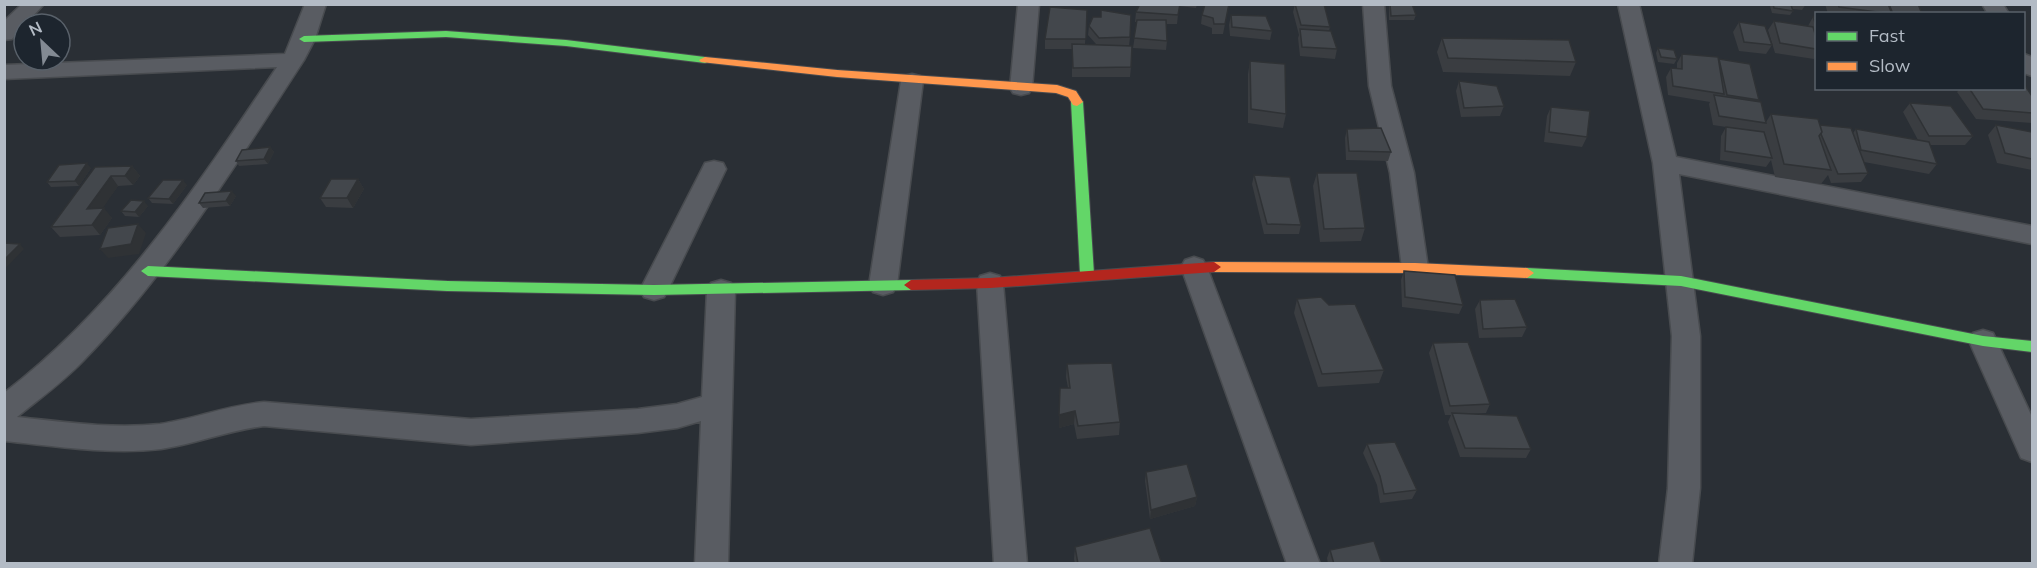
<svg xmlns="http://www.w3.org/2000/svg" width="2037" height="568" font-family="Mulish,sans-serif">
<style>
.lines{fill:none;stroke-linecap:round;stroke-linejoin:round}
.street-casing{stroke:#484b4f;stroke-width:3}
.fast-casing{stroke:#484b4f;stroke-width:2}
.slow-casing{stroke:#484b4f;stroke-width:2}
.jam-casing{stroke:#484b4f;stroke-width:2}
.street{fill:#595c62;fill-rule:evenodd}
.fast{fill:#63d668;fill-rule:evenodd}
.slow{fill:#ff974d;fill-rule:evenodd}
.jam{fill:#b3261e;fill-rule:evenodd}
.wall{fill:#3a3d41}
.shaded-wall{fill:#2f3235}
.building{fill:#43474c;stroke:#2f3235;stroke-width:1.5}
</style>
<rect width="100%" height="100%" fill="#2a2f35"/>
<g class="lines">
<g class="street-casing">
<path id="street" d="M22 4H44L12 39 4 40V21Z
M305 4H326L315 39 304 60C236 164 170 272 83 361 63 382 39 399 17 417 64 422 112 429 160 424 195 419 228 405 264 402L471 419 638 409 677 404 702 397 707 290 711 283 721 280 731 283 735 290 728 564H695L701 421 677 428 638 433 471 445 264 426C229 430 196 444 161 449 109 455 56 446 4 441V393C118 306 198 185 277 67L4 79V65L285 54Z
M1018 4H1039L1032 88 1029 93 1021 95 1013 93 1010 88Z
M1363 4H1384L1391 86 1414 173 1428 268 1424 275 1415 278 1406 275 1402 268 1390 173 1369 86Z
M1618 4H1639L1676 157 2032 226V244L1679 174 1700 336V488L1692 564H1659L1668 488 1672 336 1653 163Z
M1982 4H2003L2009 14H1988Z
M2024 54 2032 57V76L2024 73Z
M912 74 920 76 923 81 897 285 893 292 883 295 873 292 869 285 901 81 904 76Z
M714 161 723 163 726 169 668 290 664 297 654 300 644 297 640 290 702 169 705 163Z
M1194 257 1203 260 1207 267 1320 564H1287L1181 267 1185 260Z
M990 273 1000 276 1003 283 1027 564H994L977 283 980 276Z
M1983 330 1993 333 2032 417V462L2021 458 1969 341 1973 333Z"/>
</g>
<g class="fast-casing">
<path id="fast" d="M446 31 566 40 705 57 711 60 705 63 566 46 446 37 304 42 299 39 304 36Z
M1077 98 1083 102 1094 274 1087 279 1080 274 1071 102Z
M148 266 447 281 654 285 911 280 918 285 911 290 654 295 447 291 148 276 141 271Z
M1527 268 1681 276 1983 336 2032 341V352L1983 346 1681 286 1527 278 1520 273Z"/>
</g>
<g class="slow-casing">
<path id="slow" d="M705 57 837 70 1057 85 1076 91 1083 102 1077 106 1073 105 1068 97 1056 93 837 77 701 62 699 60Z
M1214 262 1415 263 1527 268 1534 273 1527 278 1415 273 1214 272 1207 267Z"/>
</g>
<g class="jam-casing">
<path id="jam" d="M1214 262 1221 267 1214 272 990 288 911 290 904 285 911 280 990 278Z"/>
</g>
<use href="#street" class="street"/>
<use href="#fast" class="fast"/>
<use href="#slow" class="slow"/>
<use href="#jam" class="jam"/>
</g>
<path class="wall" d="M1140 4H1197L1196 8 1179 6 1177 24H1166L1167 41 1166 50 1133 48 1137 22H1135L1136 12Z
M1229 4 1223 34H1212V28L1201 24 1202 15Z
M1295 4H1324L1330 27 1329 31 1337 49 1335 59 1300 56 1298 38 1299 35 1293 12Z
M1389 4H1412L1416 15 1414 20H1389Z
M1757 4H1806L1802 10 1793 9V11L1790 15 1772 13 1770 6Z
M1825 4H1918L1922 14H1828Z
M1087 10 1085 44H1096L1088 35 1089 26 1130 37 1129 46 1131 67 1130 77H1072V49H1045V39Z
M1231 15 1272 31 1270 40 1230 36 1229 25Z
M1813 17H1816V55L1814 59 1775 53 1768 30 1774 21 1808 26Z
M1739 22 1772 45 1766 54 1739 51 1733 32Z
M1442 38 1576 62 1570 76 1443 72 1437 52Z
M1658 48 1677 59 1674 64 1658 62 1656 53Z
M1682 54 1718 61 1719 59 1759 100 1758 102 1766 122 1771 114 1853 133 1856 129 1918 140 1903 112 1910 103 1973 136 1965 145H1930L1937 164 1929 174 1864 162 1868 173 1861 182 1831 183 1828 175 1821 184 1775 177 1771 160 1766 167 1720 160 1721 136 1726 127 1713 125 1709 104 1710 102 1668 95 1666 77 1671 68 1677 69V63Z
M1250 61 1286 114 1283 128 1248 123V74Z
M1459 81 1504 106 1500 116 1461 117 1456 91Z
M1953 88H2024L2032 96V123L1976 119 1957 92 1959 90Z
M1551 107 1587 137 1582 147 1544 142 1547 116Z
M1996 125 2032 132V170L1997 163 1988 135Z
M1347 129 1391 152 1388 161 1346 160 1345 138Z
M270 147 274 152 268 164 239 166 236 161Z
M132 166 140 176 133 185 118 186 102 208 112 218 100 235 60 237 51 227 95 167Z
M91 168 79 186 51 187 47 182Z
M1317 173 1365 228 1361 241 1320 242 1313 186Z
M1254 175 1301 225 1299 234H1264L1252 184Z
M358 179 364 189 353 208 326 207 320 198Z
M187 185 173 204 152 203 148 198Z
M236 196 230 206 203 208 199 203Z
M148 206 139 217 125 216 121 211Z
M1404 271 1463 305 1459 314 1402 307 1401 280Z
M1297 299 1384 370 1379 383 1318 387 1294 313Z
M1480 300 1527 327 1522 337 1479 338 1475 309Z
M1433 343 1490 404 1486 413 1470 414 1531 449 1526 458 1460 457 1448 422 1451 415H1445L1429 353Z
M1067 364 1120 422 1119 435 1077 439 1074 424 1059 428 1060 388H1068L1066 377Z
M1367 444 1417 490 1412 499 1380 503 1377 485 1363 453Z
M1146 472 1197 497 1195 506 1150 519 1145 481Z
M1075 547 1162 564H1075L1074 559Z
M1330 550 1382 564H1328L1327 558Z"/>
<path class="shaded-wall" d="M270 147 274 152 268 164 264 159Z
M87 163 91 168 79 186 75 181Z
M132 166 140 176 133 185 125 176Z
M111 176 118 186 96 218 87 209Z
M358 179 364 189 353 208 347 198Z
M183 180 187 185 173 204 169 199Z
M232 191 236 196 230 206 226 201Z
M144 201 148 206 139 217 135 212Z
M104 208 112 218 100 235 92 225Z
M138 224 146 233 139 254 108 258 100 249Z
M20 244 24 249 4 270V260Z
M1075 411 1074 424 1059 428V415Z
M1197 497 1195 506 1150 519 1151 510Z"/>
<path class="building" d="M1140 4H1180L1178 15 1136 12Z
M1205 4H1229L1225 24H1214L1213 18 1202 15Z
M1295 4H1324L1330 27 1301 25Z
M1390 4H1412L1416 15 1391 16Z
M1773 4 1791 5 1793 11 1774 8Z
M1838 4H1888L1892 14 1839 7Z
M1889 4H1918L1922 14H1893Z
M1050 7 1087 10 1086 39H1045Z
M1101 10 1131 15 1130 37 1099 38 1089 26 1093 17H1101Z
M1231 15 1266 16 1272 31 1232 27Z
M1813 17H1816V25Z
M1137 20H1166L1167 41 1134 38Z
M1774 21 1813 27 1816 37V49L1780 43Z
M1739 22 1765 26 1772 45 1744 42Z
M1300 29 1331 31 1337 49 1302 47Z
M1442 38 1569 40 1576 62 1448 58Z
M1072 44 1132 46 1131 67 1073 68Z
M1658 48 1674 50 1677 59 1661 57Z
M1682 54 1718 57 1724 94 1673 86 1671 68 1682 69Z
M1719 59 1750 64 1759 100 1727 95Z
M1250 61 1285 64 1286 114 1251 109Z
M1459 81 1497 86 1504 106 1464 108Z
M2024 87H2026L2032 96V113L1983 109 1969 88H2024Z
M1714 95 1761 102 1766 123 1719 116Z
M1910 103 1951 106 1973 136H1929Z
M1551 107 1590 111 1587 137 1549 132Z
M1771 114 1818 119 1822 132 1819 136 1831 170 1784 164Z
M1820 125 1851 128 1868 173 1838 174 1821 134 1822 132Z
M1996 125 2032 132V159L2005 153Z
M1726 127 1764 132 1772 158 1725 151Z
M1381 128 1391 152 1349 151 1347 129Z
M1856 129 1929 142 1937 164 1861 150Z
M270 147 264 159 236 161 242 150Z
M87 163 75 181 47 182 59 165Z
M132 166 125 176H111L87 209 104 208 92 225 51 227 95 167Z
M1317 173H1357L1365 228 1324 229Z
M1254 175 1290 177 1301 225 1267 224Z
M331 179H358L347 198H320Z
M163 180H183L169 199 148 198Z
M232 191 226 201 199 203 205 193Z
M131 200 144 201 135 212 121 211Z
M138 224 131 244 100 249 108 228Z
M4 243 20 244 4 260Z
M1404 271 1455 275 1463 305 1405 297Z
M1321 297 1329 305 1355 304 1384 370 1322 374 1297 299Z
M1515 299 1527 327 1483 329 1480 300Z
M1468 342 1490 404 1450 406 1433 343Z
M1112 363 1120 422 1078 426 1075 411 1059 415 1060 388H1070L1067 364Z
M1452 413 1517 416 1531 449 1465 448Z
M1395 442 1417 490 1384 494 1380 476 1367 444Z
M1187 464 1197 497 1151 510 1146 472Z
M1150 528 1162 564H1078L1075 547Z
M1374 541 1382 564H1334L1330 550Z"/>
<rect width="2037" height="568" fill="none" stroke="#b3bbc5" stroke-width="12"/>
<rect x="1815" y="12" width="210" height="78" fill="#1d252e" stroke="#59616a" stroke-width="1.5"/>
<rect x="1827" y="32" width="30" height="9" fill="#63d668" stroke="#59616a" stroke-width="1.5"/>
<text x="1869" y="42" font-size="18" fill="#b3bbc5">Fast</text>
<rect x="1827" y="62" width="30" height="9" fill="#ff974d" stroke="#59616a" stroke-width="1.5"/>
<text x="1869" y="72" font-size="18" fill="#b3bbc5">Slow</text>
<g transform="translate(42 42) rotate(334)"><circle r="28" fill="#1d252e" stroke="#59616a" stroke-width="1.5"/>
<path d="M0-4.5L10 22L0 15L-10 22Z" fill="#838a93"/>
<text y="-9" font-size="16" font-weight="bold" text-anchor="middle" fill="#b3bbc5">N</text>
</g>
</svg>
